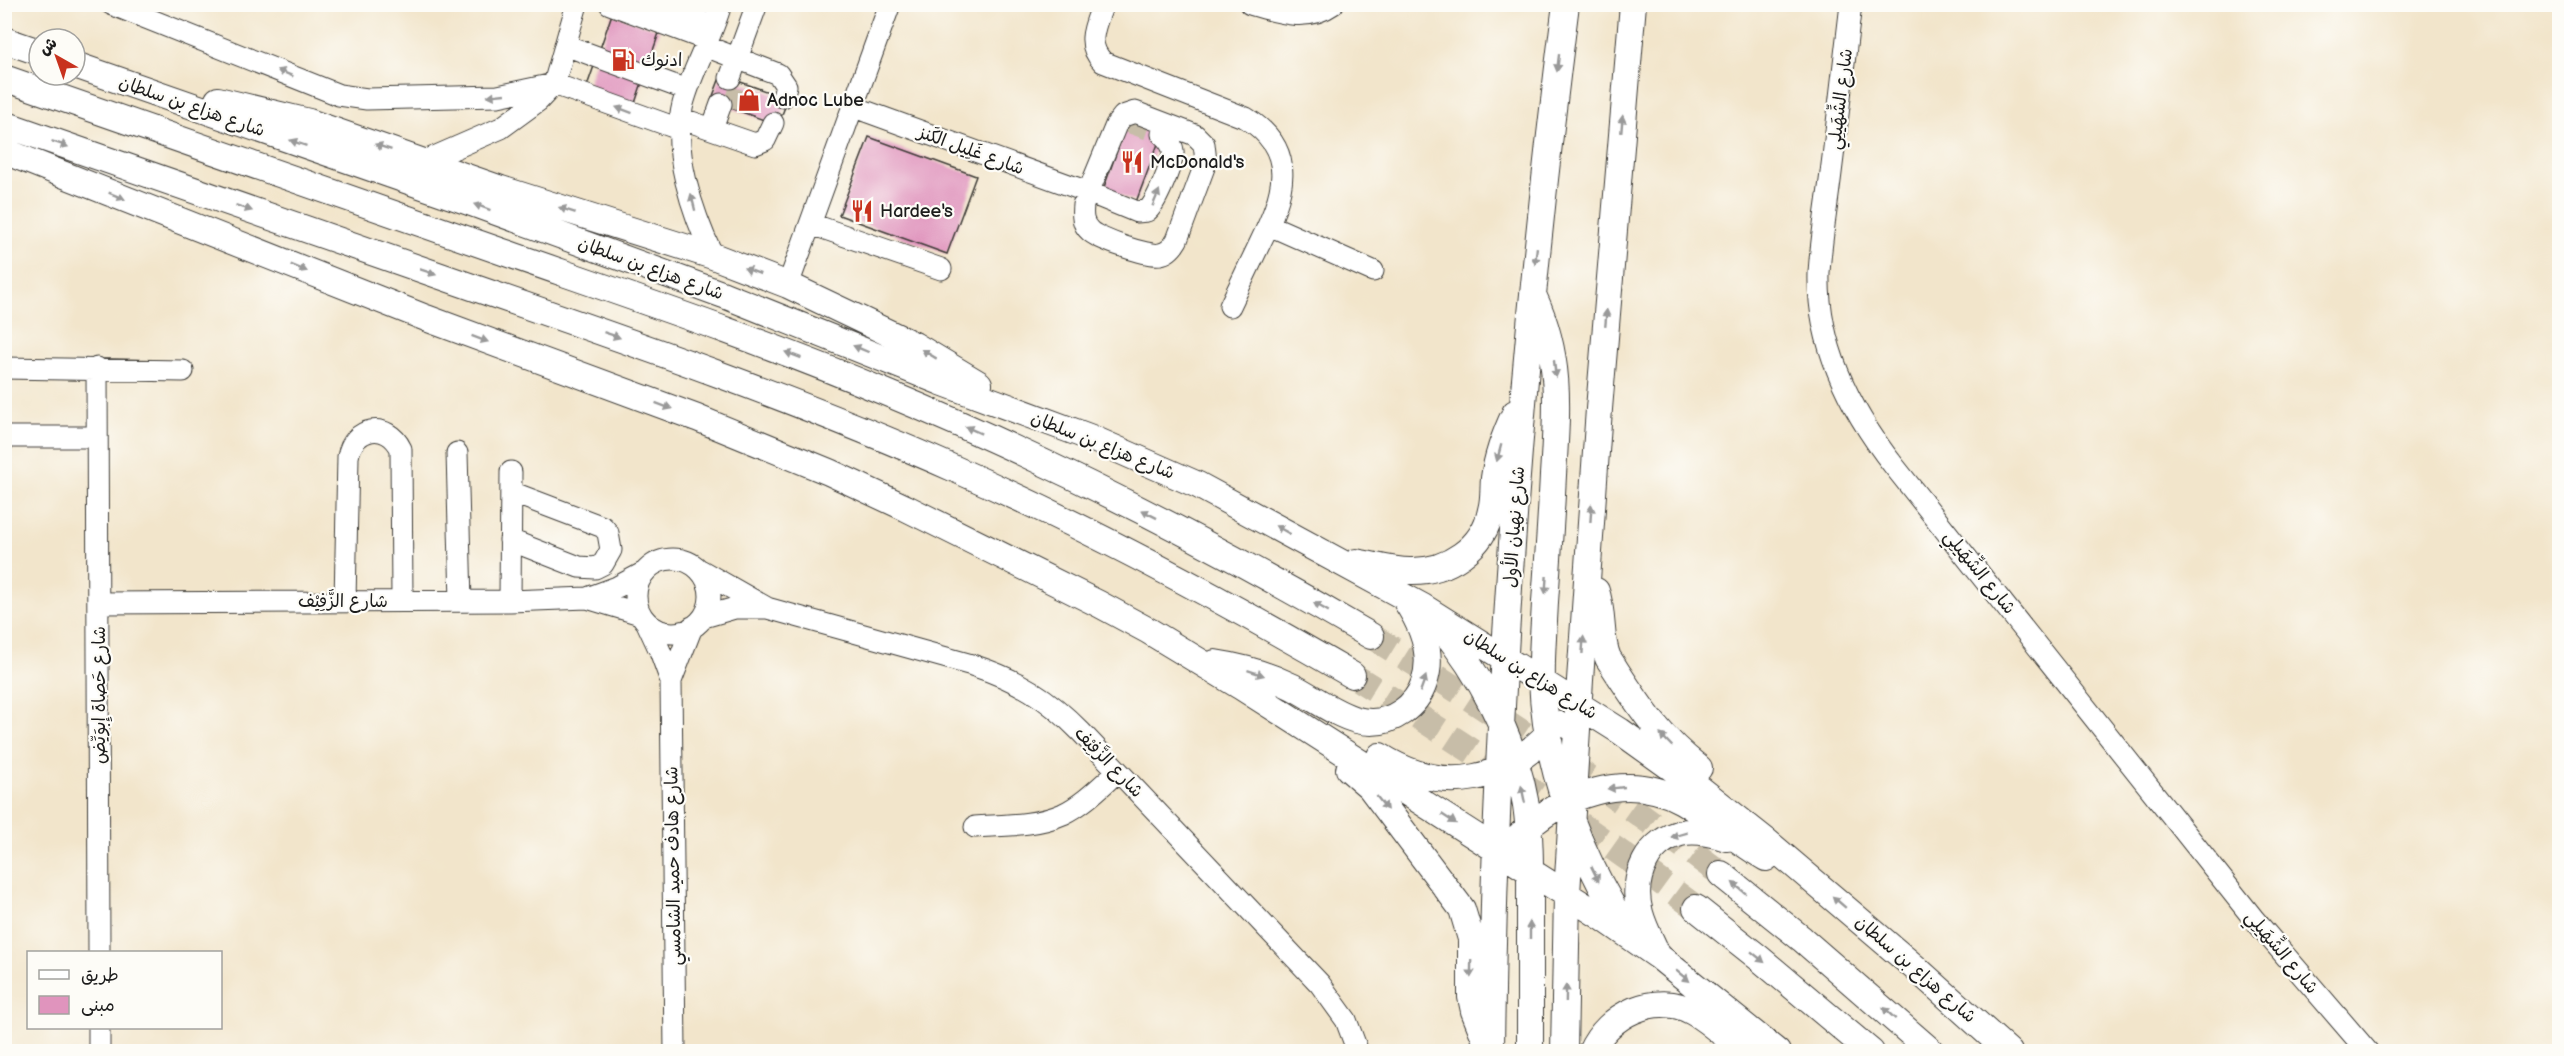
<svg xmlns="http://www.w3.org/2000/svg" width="2564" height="1056" font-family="'Balsamiq Sans','Playpen Sans Arabic',sans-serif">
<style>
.building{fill:#e094bd}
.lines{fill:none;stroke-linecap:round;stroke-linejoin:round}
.minor-tunnel{stroke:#c7bda8;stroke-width:21;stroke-dasharray:21 10;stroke-linecap:butt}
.major-tunnel{stroke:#c7bda8;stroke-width:26;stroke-dasharray:26 13;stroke-linecap:butt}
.minor-casing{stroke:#3c3a36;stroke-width:23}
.major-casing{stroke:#3c3a36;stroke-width:28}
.minor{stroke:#fff;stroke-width:21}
.major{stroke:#fff;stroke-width:26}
.oneway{fill:#999}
.labels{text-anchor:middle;stroke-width:4.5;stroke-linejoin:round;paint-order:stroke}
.poi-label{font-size:18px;fill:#1c1c1c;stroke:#fdfcf7;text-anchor:start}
.street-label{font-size:18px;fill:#1c1c1c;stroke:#fdfcf7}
</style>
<rect width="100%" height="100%" fill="#fdfcf7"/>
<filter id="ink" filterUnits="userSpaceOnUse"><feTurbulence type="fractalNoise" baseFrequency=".0167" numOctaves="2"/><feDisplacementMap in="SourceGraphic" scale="12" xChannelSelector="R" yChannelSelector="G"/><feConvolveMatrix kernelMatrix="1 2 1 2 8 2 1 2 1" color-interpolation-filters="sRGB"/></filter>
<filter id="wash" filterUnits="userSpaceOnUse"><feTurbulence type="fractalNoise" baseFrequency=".008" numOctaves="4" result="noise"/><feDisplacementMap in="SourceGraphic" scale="24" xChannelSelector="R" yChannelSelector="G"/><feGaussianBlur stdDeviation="1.35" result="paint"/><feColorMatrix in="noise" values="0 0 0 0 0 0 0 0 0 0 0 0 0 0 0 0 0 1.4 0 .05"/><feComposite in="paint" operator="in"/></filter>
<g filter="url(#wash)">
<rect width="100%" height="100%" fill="#f2e5cb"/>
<g id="blocks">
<path class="building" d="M612 14 660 30 634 106 586 89Z
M721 75 788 99 778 125 711 101Z
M1130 115 1164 128 1136 202 1103 190Z
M869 137 976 176 947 254 839 215Z"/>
</g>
</g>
<g filter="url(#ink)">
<use href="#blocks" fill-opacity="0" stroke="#3c3a36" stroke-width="1.5"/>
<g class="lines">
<path class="minor-tunnel" d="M733 109 742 83
M1128 122 1162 134"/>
<path class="major-tunnel" d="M1371 636C1492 710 1608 789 1721 874
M1352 675C1471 748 1584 825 1696 908"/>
<g class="minor-casing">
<path id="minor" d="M111 4 339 95 367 99 498 96 554 84 679 129
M610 4 707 40
M656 4 713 26
M1103 4C1095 26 1085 44 1103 62L1246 118C1300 151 1283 196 1260 243 1250 264 1240 285 1230 306
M1250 4C1278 12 1306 23 1333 4
M1851 4C1844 61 1838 117 1831 173 1827 206 1821 240 1819 273 1817 344 1851 411 1894 466L2253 918 2368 1052
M565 45 687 90
M705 46 778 74 786 86 783 97
M730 78 757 4
M854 107 1088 192 1137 212 1147 211C1156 204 1171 166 1173 154 1174 146 1167 138 1162 134
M1135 112 1195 135 1204 144 1206 162 1177 240C1173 247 1168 253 1160 254 1149 257 1098 239 1090 231 1082 224 1082 215 1083 205L1116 125 1123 116Z
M680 118 755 144 765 140 773 123
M712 129 721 104
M423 162 501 128 538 101 554 84 577 4
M811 224 941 269
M1269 225 1373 271
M713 256C693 214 671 151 683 104 692 70 711 39 721 4
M788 285 890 4
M4 368 183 371
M97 368 99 952
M4 437H97
M457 453 461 601
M510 540 579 567 595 568 603 564 611 550 608 533 603 527 511 492
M636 596a37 37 0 1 1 74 0a37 37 0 1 1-74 0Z
M700 570 767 608 972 665C1018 680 1047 697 1081 732L1320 984 1346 1020 1358 1052
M587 598 617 587 645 572
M345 601 348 457C353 427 387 420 401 449L402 601
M510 601 511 472
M98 603 510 601 587 598 640 614
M704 617 735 608H764
M646 621 660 651 671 681 675 1052
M671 681 692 627
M975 827C1003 825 1036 826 1063 814 1084 804 1101 786 1118 771
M99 1028V1052"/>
</g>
<g class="major-casing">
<path id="major" d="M4 40 39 52
M75 65 469 202 724 295 941 382 1089 437 1198 485 1423 607 1620 731 1694 784 1766 841 1919 971 2009 1052
M4 78C171 136 337 194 503 252 632 297 761 340 887 393 1054 462 1215 545 1371 636
M218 100 309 122 501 189 713 256 788 285 914 345 979 384
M4 124C161 179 318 234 475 288 637 344 799 400 955 469 1092 529 1223 600 1352 675
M4 151 426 318 697 418 829 472 906 508 1099 604 1149 631 1240 686 1605 919 1658 956 1777 1052
M1534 297C1562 358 1557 410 1553 475 1551 517 1548 560 1545 602 1544 628 1541 654 1542 679 1545 768 1579 853 1625 927
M1356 562C1374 565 1392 571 1410 571 1447 572 1484 548 1491 510 1494 500 1493 489 1494 478 1497 456 1505 434 1515 413
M1596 591C1604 613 1599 637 1608 658 1637 702 1656 735 1699 768
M1437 622C1481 674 1514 737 1526 805 1531 840 1530 875 1530 910 1530 957 1530 1004 1530 1052
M1215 663C1242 667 1269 675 1293 687 1328 705 1363 739 1402 712 1412 705 1420 695 1424 683 1434 655 1422 625 1406 601
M1380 756C1445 797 1508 782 1557 724
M1349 769 1370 787 1462 909 1471 939V997L1474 1011 1486 1041
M1518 837C1559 795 1627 770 1682 801 1711 818 1736 841 1766 858
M1721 874 1802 939 1932 1052
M1696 908 1759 958 1871 1052
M1658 956C1652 942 1644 928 1640 913 1630 878 1648 838 1686 832 1700 830 1714 834 1727 838
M1491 1052C1495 701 1521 352 1566 4
M1564 1052 1567 894 1580 680 1599 409 1633 4
M1591 1052C1607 1015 1655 991 1693 1012 1712 1022 1727 1039 1745 1052"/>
</g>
<use href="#minor" class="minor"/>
<use href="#major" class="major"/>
</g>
<defs><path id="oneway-solid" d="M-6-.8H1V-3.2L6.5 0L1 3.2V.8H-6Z" transform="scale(1.5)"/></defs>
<g class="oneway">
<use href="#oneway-solid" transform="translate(1558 63) rotate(97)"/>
<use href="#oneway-solid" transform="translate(285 73) rotate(-158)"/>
<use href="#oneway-solid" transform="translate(496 95) rotate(174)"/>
<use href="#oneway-solid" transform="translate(624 110) rotate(-160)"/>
<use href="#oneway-solid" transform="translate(1622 124) rotate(-85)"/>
<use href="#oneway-solid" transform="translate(298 143) rotate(-161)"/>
<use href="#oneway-solid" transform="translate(60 144) rotate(19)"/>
<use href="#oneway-solid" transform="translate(383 147) rotate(-161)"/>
<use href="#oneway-solid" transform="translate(117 196) rotate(22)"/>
<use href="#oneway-solid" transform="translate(1156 198) rotate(-67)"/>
<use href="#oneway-solid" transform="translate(693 202) rotate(-104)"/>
<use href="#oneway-solid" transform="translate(482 207) rotate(-160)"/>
<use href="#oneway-solid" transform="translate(244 208) rotate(19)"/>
<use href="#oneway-solid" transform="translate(567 210) rotate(-162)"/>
<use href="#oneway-solid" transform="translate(1536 256) rotate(96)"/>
<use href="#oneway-solid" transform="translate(299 268) rotate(22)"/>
<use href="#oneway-solid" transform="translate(752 271) rotate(-159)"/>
<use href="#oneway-solid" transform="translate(428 272) rotate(19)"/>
<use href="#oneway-solid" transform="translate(1606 318) rotate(-85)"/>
<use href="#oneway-solid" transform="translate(612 335) rotate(19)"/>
<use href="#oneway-solid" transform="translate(480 339) rotate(20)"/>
<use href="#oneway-solid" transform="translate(861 349) rotate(-157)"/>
<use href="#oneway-solid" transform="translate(929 354) rotate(-149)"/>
<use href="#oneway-solid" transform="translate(793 355) rotate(-159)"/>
<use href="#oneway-solid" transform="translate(1555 369) rotate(83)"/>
<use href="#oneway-solid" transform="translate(664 406) rotate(20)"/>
<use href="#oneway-solid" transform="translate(973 430) rotate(-156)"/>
<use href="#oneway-solid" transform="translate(1499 453) rotate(105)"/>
<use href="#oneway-solid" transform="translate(1591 513) rotate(-86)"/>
<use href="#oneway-solid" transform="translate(1149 514) rotate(-153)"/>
<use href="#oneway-solid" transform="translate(1283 530) rotate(-151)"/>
<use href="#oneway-solid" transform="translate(1546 585) rotate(94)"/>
<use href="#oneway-solid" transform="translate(1321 607) rotate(-150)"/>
<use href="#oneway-solid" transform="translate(1583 645) rotate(-86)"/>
<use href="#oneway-solid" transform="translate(1256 673) rotate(18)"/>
<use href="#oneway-solid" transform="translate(1423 684) rotate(-70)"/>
<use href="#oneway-solid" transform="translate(1666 740) rotate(-134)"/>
<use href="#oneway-solid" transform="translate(1616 788) rotate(174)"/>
<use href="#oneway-solid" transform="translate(1523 794) rotate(-102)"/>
<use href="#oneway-solid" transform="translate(1382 803) rotate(52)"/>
<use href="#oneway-solid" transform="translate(1449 819) rotate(33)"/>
<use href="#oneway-solid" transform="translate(1679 835) rotate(164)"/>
<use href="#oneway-solid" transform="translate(1595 874) rotate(64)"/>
<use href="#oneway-solid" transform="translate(1739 888) rotate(-141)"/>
<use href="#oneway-solid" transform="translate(1839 902) rotate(-139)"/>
<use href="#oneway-solid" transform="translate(1530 930) rotate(-90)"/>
<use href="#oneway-solid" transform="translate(1758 957) rotate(39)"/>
<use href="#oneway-solid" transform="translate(1471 969) rotate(91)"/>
<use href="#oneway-solid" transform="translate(1683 976) rotate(39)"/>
<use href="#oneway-solid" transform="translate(1566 993) rotate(-89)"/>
<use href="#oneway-solid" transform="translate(1889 1013) rotate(-138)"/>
</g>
</g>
<defs>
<g id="fuel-bare" transform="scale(1.8)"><path d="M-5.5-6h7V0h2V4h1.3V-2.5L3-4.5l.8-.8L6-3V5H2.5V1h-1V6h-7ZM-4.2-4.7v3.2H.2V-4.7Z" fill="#c8321e" stroke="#fdfcf7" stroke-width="2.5" paint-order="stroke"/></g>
<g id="shop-bare" transform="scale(1.8)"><path d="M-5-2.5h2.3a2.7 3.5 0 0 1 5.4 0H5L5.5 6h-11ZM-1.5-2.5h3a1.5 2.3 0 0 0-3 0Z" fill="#c8321e" stroke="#fdfcf7" stroke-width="2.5" paint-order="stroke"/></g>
<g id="restaurant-bare" transform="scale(1.8)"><path d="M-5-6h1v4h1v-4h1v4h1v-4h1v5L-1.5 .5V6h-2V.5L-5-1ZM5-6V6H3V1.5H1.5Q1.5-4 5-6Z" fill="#c8321e" stroke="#fdfcf7" stroke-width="2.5" paint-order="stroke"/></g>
</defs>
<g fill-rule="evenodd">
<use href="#fuel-bare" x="623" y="60"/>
<use href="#shop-bare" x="749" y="100"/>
<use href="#restaurant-bare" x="1132" y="162"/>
<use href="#restaurant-bare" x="862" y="211"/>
</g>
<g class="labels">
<g class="poi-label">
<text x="641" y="66">ادنوك</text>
<text x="767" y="106">Adnoc Lube</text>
<text x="1150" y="168">McDonald's</text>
<text x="880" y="217">Hardee's</text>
</g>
<g class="street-label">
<text transform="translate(1840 99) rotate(-83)" y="6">شارع الشِّهَيلِي</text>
<text transform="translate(192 106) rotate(19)" y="6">شارع هزاع بن سلطان</text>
<text transform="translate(971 150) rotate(20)" y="6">شارع غَلِيل الكَنز</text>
<text transform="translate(651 268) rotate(20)" y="6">شارع هزاع بن سلطان</text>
<text transform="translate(1103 445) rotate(22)" y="6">شارع هزاع بن سلطان</text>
<text transform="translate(1514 527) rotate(-86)" y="6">شارع نهيان الأول</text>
<text transform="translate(1980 572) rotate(51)" y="6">شارع الشِّهَيلِي</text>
<text x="343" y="607">شارع الزَّفِيْف</text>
<text transform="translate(1531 674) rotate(32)" y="6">شارع هزاع بن سلطان</text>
<text transform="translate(99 695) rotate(-90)" y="6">شارع حَصاة إِبوَيِّض</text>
<text transform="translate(1109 762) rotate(46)" y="6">شارع الزَّفِيْف</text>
<text transform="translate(673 866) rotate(-91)" y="6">شارع هادف حميد الشامسي</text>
<text transform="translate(2282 952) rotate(50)" y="6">شارع الشِّهَيلِي</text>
<text transform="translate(1916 969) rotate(41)" y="6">شارع هزاع بن سلطان</text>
</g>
</g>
<rect width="2564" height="1056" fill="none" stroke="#fdfcf7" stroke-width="24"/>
<rect x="27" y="951" width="195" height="78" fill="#fdfcf7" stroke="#a3a29f" stroke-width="1.5"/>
<rect x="39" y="970" width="30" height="9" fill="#ffffff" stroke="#a3a29f" stroke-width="1.5"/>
<text x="81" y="981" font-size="18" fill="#1c1c1c">طريق</text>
<rect x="39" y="996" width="30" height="18" fill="#e094bd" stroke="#a3a29f" stroke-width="1.5"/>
<text x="81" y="1011" font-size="18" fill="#1c1c1c">مبنى</text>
<g transform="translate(57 57) rotate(320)"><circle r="28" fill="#fdfcf7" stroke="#a3a29f" stroke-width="1.5"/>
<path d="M0-4.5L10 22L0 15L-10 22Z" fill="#c8321e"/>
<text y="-9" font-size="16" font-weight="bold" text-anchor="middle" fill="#1c1c1c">ش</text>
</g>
</svg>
